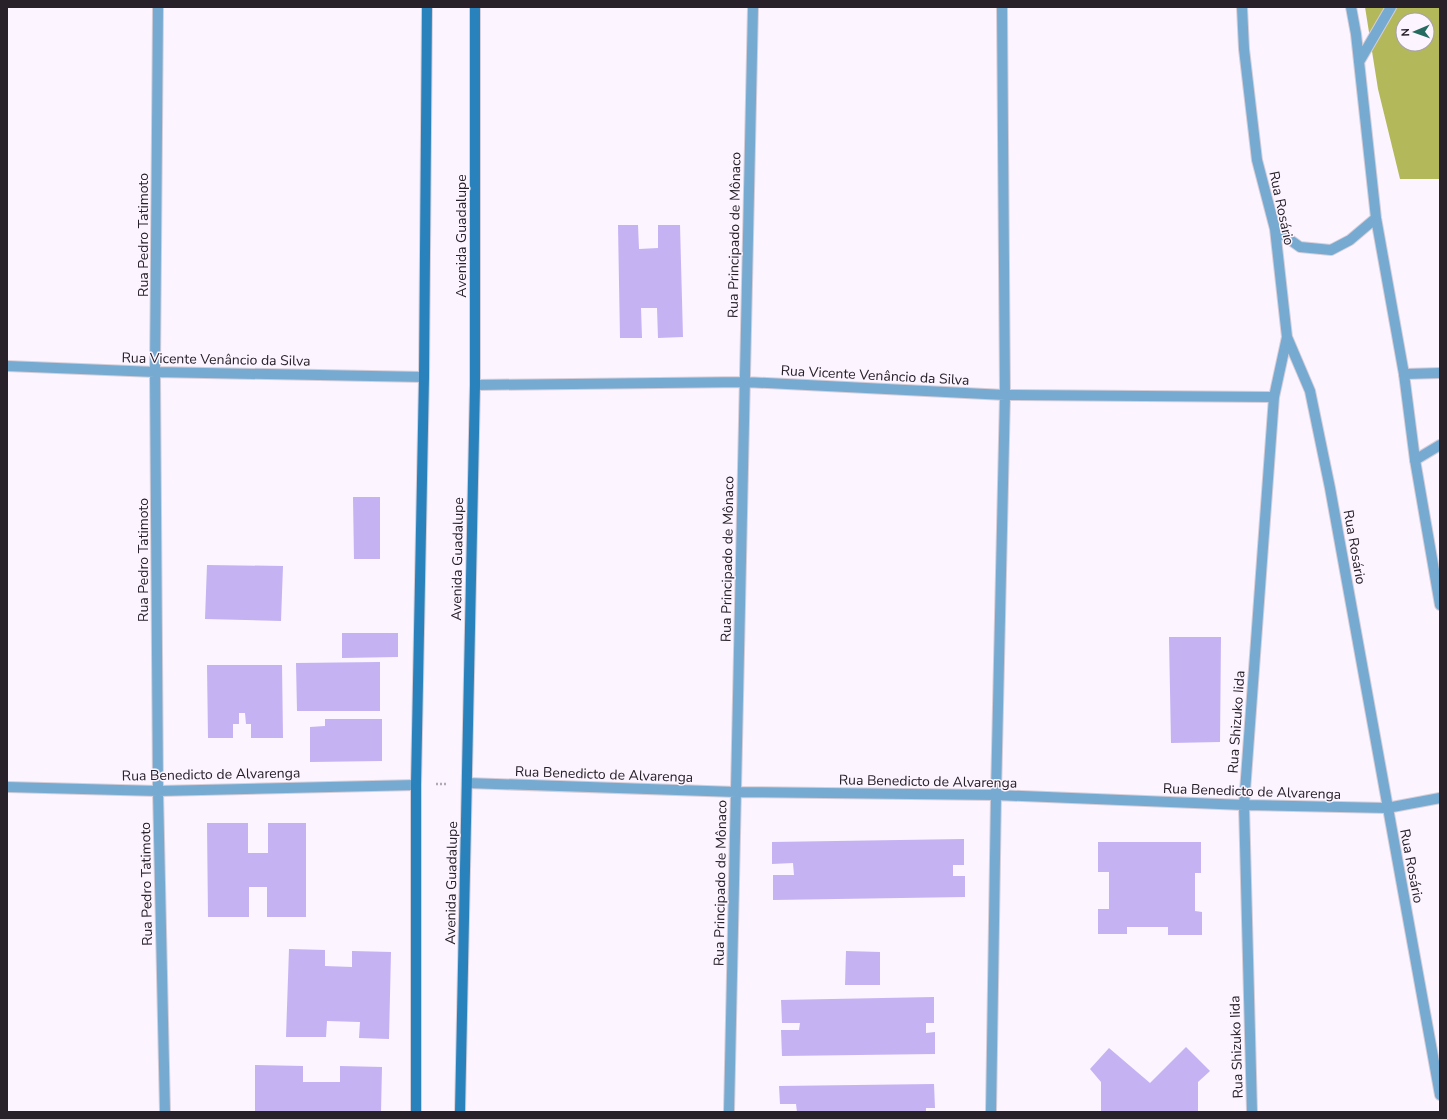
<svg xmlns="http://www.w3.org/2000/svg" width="1447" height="1119" font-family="'Nunito Sans',sans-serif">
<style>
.forest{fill:#b3b85b;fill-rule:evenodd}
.building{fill:#c4b2f3}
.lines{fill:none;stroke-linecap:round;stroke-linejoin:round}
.lane-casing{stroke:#d6ced8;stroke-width:12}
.street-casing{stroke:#d6ced8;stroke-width:12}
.secondary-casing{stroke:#d6ced8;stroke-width:12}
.path{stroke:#b1a9b3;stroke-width:2.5;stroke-dasharray:2 2;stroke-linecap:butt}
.lane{stroke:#76aad1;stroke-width:10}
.street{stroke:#76aad1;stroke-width:10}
.secondary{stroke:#2a82bc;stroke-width:10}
.labels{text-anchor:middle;stroke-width:3;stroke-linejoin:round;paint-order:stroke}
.street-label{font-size:14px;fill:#28212a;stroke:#fcf4fe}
</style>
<rect width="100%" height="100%" fill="#fcf4fe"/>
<path class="forest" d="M1365 7H1440V179H1400L1378 89ZM1403 20H1427V44H1403Z"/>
<path class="building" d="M618 225H638L639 249 658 248V225H680L683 337 658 338 657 308H641L642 338H620Z
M353 497H380V559H354Z
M207 565 283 566 281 621 205 619Z
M342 633H398V657L342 658Z
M1169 637H1221L1220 742 1171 743Z
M380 662V711H297L296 663Z
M207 665H282L283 738H251V724H246L245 713H239V724H233V738H208Z
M325 719H382V761L310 762V727L325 726Z
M207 823H248V853H268V823H306V917H267V887H249V917H208Z
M964 839V865H953V876H965V897L773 900V875H794L793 863 772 864V842Z
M1098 842H1201V873H1195V911L1202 912V935H1168V927H1127V934H1098V909H1109V872H1098Z
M289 949 325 950V966L352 967V951L391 952 389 1039 359 1038 360 1022 327 1021 326 1037H286Z
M846 951 880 952V985H845Z
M934 997V1023H926V1033L935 1032V1054L782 1056 781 1030H799L800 1023H782L781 1000Z
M1186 1047 1210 1071 1198 1082V1112H1101V1082L1090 1069 1109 1048 1150 1083Z
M255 1065 303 1066V1082H340V1066L382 1067 381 1112H255Z
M934 1084 935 1108H926V1112H797L796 1104H780L779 1086Z"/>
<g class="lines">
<g class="lane-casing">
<path id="lane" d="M1404 374 1440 373
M1415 460 1440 445"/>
</g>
<g class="street-casing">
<path id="street" d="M158 7 155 372 158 791 165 1112
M1242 7 1244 49 1257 160 1275 229 1287 337 1310 391 1330 488 1440 1095
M1351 7 1356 34 1376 218 1404 374 1415 460 1440 605
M1359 62 1391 7
M1275 229 1300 247 1331 250 1350 240 1376 218
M7 366 155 372 424 377
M475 385 745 382 1005 395 1274 397
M467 783 736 792 996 795 1244 805 1387 808 1440 798
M7 787 158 791 416 785
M729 1112 753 7
M991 1112 996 795 1005 395 1002 7
M1252 1112 1244 805 1274 397 1287 337"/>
</g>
<g class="secondary-casing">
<path id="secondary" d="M416 1112V785L424 377 427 7
M460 1112 475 385V7"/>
</g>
<path class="path" d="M436 784H447"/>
<use href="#lane" class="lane"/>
<use href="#street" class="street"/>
<use href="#secondary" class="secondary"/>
</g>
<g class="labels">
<g class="street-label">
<text transform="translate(1282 208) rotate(78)" y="5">Rua Rosário</text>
<text transform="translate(143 235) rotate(-90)" y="5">Rua Pedro Tatimoto</text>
<text transform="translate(734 235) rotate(-89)" y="5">Rua Principado de Mônaco</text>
<text transform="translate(461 236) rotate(-90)" y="5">Avenida Guadalupe</text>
<text transform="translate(216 359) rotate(1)" y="5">Rua Vicente Venâncio da Silva</text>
<text transform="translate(875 375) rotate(3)" y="5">Rua Vicente Venâncio da Silva</text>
<text transform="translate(1355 547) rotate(80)" y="5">Rua Rosário</text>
<text transform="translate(457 559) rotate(-89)" y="5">Avenida Guadalupe</text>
<text transform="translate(727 559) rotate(-89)" y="5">Rua Principado de Mônaco</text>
<text transform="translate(143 560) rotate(-90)" y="5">Rua Pedro Tatimoto</text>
<text transform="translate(1236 722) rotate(-86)" y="5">Rua Shizuko Iida</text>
<text transform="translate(211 774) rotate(-1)" y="5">Rua Benedicto de Alvarenga</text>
<text transform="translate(604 774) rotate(2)" y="5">Rua Benedicto de Alvarenga</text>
<text transform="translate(928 781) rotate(1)" y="5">Rua Benedicto de Alvarenga</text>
<text transform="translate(1252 791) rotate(2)" y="5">Rua Benedicto de Alvarenga</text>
<text transform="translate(1412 866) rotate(79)" y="5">Rua Rosário</text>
<text transform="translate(451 883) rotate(-89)" y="5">Avenida Guadalupe</text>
<text transform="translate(720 883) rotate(-89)" y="5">Rua Principado de Mônaco</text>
<text transform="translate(146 884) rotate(-91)" y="5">Rua Pedro Tatimoto</text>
<text transform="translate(1236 1047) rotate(-92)" y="5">Rua Shizuko Iida</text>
</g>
</g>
<rect width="1447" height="1119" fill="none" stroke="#28212a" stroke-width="16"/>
<g transform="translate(1415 32) rotate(268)"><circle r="19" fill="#fcf4fe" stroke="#a7a0a9"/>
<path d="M0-3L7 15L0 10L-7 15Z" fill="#266b5f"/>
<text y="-6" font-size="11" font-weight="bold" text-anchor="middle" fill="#28212a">N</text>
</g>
</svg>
